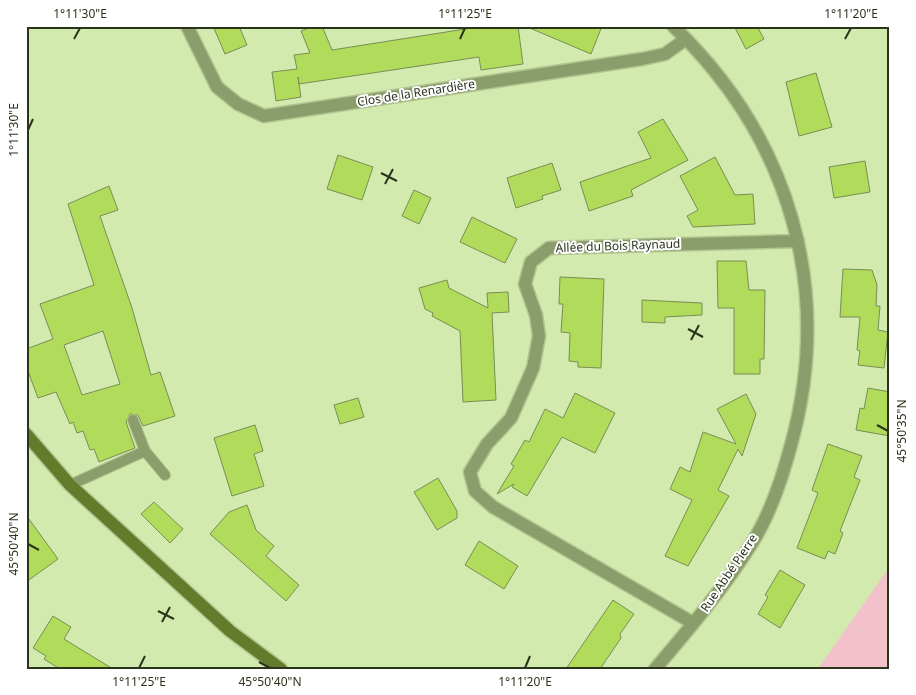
<svg xmlns="http://www.w3.org/2000/svg" width="916" height="695" font-family="'Noto Sans',sans-serif">
<style>
.green{fill:#f3c1cb}
.building{fill:#b1db5a;stroke:#798e55;fill-rule:evenodd}
.lines{fill:none;stroke-linecap:round;stroke-linejoin:round}
.lane-casing{stroke:#b1c590;stroke-width:12}
.street-casing{stroke:#b1c590;stroke-width:15}
.secondary-casing{stroke:#b1c590;stroke-width:15}
.lane{stroke:#8a9d6b;stroke-width:10}
.street{stroke:#8a9d6b;stroke-width:12}
.secondary{stroke:#627c2c;stroke-width:12}
.ticks{fill:none;stroke:#2b331b;stroke-width:2}
.labels{text-anchor:middle;stroke-width:4;stroke-linejoin:round;paint-order:stroke}
.street-label{font-size:12px;fill:#2b331b;stroke:#fff}
.neatline{fill:none;stroke:#2b331b;stroke-width:2}
.ticks-label{font-size:12px;text-anchor:middle;fill:#2b331b}
</style>
<rect width="100%" height="100%" fill="#d2eaad"/>
<path class="green" d="M890 566V669H818Z"/>
<path class="building" d="M213 26H239L247 45 225 54Z
M314 26H322L332 50 484 26H518L523 64 481 70 479 57 299 84 298 77 301 97 276 101 272 72 297 69 294 55 310 53 301 31Z
M525 26H602L591 54Z
M734 26H757L764 39 746 49Z
M816 73 832 127 799 136 786 82Z
M663 119 688 160 631 190 633 196 589 211 580 182 651 158 638 132Z
M338 155 373 167 362 200 327 189Z
M715 157 735 195 753 194 755 224 693 227 687 216 698 210 680 176Z
M865 161 870 192 834 198 829 167Z
M552 163 561 190 542 196 543 199 516 208 507 178Z
M109 186 118 210 100 216 132 308 151 375 160 372 175 416 143 426 138 415 130 414 126 422 135 448 99 462 94 449 90 450 83 431 77 433 73 422 70 424 56 392 38 398 26 366V349L53 339 40 304 94 285 68 204ZM103 331 120 384 82 395 64 345Z
M414 190 431 198 419 224 402 216Z
M472 217 517 239 505 263 460 242Z
M717 261H746L749 290H765L764 359H760V374H734V308H718Z
M843 269 872 270 877 285 876 306H880L878 330 888 332 884 368 858 365 860 351 857 350 860 317H840Z
M560 277 604 279 601 368 578 367V362L569 361 570 333 561 332 563 304H559Z
M447 280 449 288 488 308 487 293 508 292 509 312 492 313 496 400 463 402 460 331 432 316 433 313 425 309 419 288Z
M642 300 702 303V315L665 317V323L642 322Z
M868 388 890 392V436L856 430 860 408 864 409Z
M575 393 615 413 595 453 562 437 527 496 512 487 514 484 497 494 514 466 511 464 525 440 529 442 545 409 563 418Z
M746 394 756 414 742 456 738 449 718 490 729 496 688 566 665 556 692 500 670 489 680 467 690 472 703 432 736 444 717 409Z
M358 398 364 417 340 424 334 405Z
M255 425 263 451 254 454 264 486 232 496 214 438Z
M828 444 862 456 854 477 860 480 840 531 843 533 835 554 828 551 825 559 797 548 818 493 812 490Z
M438 478 457 511V518L437 530 414 492Z
M154 502 183 529 170 543 141 514Z
M247 505 256 530 274 546 266 556 299 585 286 601 210 534 229 512Z
M26 515 58 559 26 582Z
M479 541 518 566 504 589 465 565Z
M780 570 805 585 780 628 758 614 768 597 765 595Z
M613 600 634 614 620 634 621 638 600 669H566Z
M53 616 71 627 64 639 113 669H60L44 659 46 656 33 648Z"/>
<g class="lines">
<g class="lane-casing">
<path id="lane" d="M133 420 145 451 165 475
M70 485 145 451"/>
</g>
<g class="street-casing">
<path id="street" d="M187 26 217 87 238 104 264 116 642 59 665 54 686 39
M693 623 493 507 475 491 470 472 487 444 511 418 533 368 539 336 536 315 525 284 531 262 549 248 798 241
M655 669C689 629 724 588 752 543 771 513 782 479 791 445 834 289 790 138 673 26"/>
</g>
<g class="secondary-casing">
<path id="secondary" d="M26 434 70 485 230 631 281 669"/>
</g>
<use href="#lane" class="lane"/>
<use href="#street" class="street"/>
<use href="#secondary" class="secondary"/>
</g>
<path class="ticks" d="M74 39 80 28M460 39 465 28M845 39 851 28M28 130 33 119M381 173 397 181M385 184 393 169M688 329 703 337M691 340 699 325M877 425 888 431M28 544 39 550M158 611 174 619M162 622 170 607M259 662 270 668M139 668 145 656M525 668 530 656"/>
<g class="labels">
<g class="street-label">
<text transform="translate(416 93) rotate(-9)" y="4">Clos de la Renardière</text>
<text transform="translate(618 246) rotate(-2)" y="4">Allée du Bois Raynaud</text>
<text transform="translate(729 573) rotate(-56)" y="4">Rue Abbé Pierre</text>
</g>
</g>
<rect width="916" height="695" fill="none" stroke="#ffffff" stroke-width="55"/>
<rect x="28" y="28" width="860" height="640" class="neatline"/>
<g class="ticks-label">
<text x="80" y="18">1°11'30"E</text>
<text x="465" y="18">1°11'25"E</text>
<text x="851" y="18">1°11'20"E</text>
<text transform="translate(14 130) rotate(-90)" y="4">1°11'30"E</text>
<text transform="translate(902 431) rotate(-90)" y="4">45°50'35"N</text>
<text transform="translate(14 544) rotate(-90)" y="4">45°50'40"N</text>
<text x="139" y="686">1°11'25"E</text>
<text x="270" y="686">45°50'40"N</text>
<text x="525" y="686">1°11'20"E</text>
</g>
</svg>
